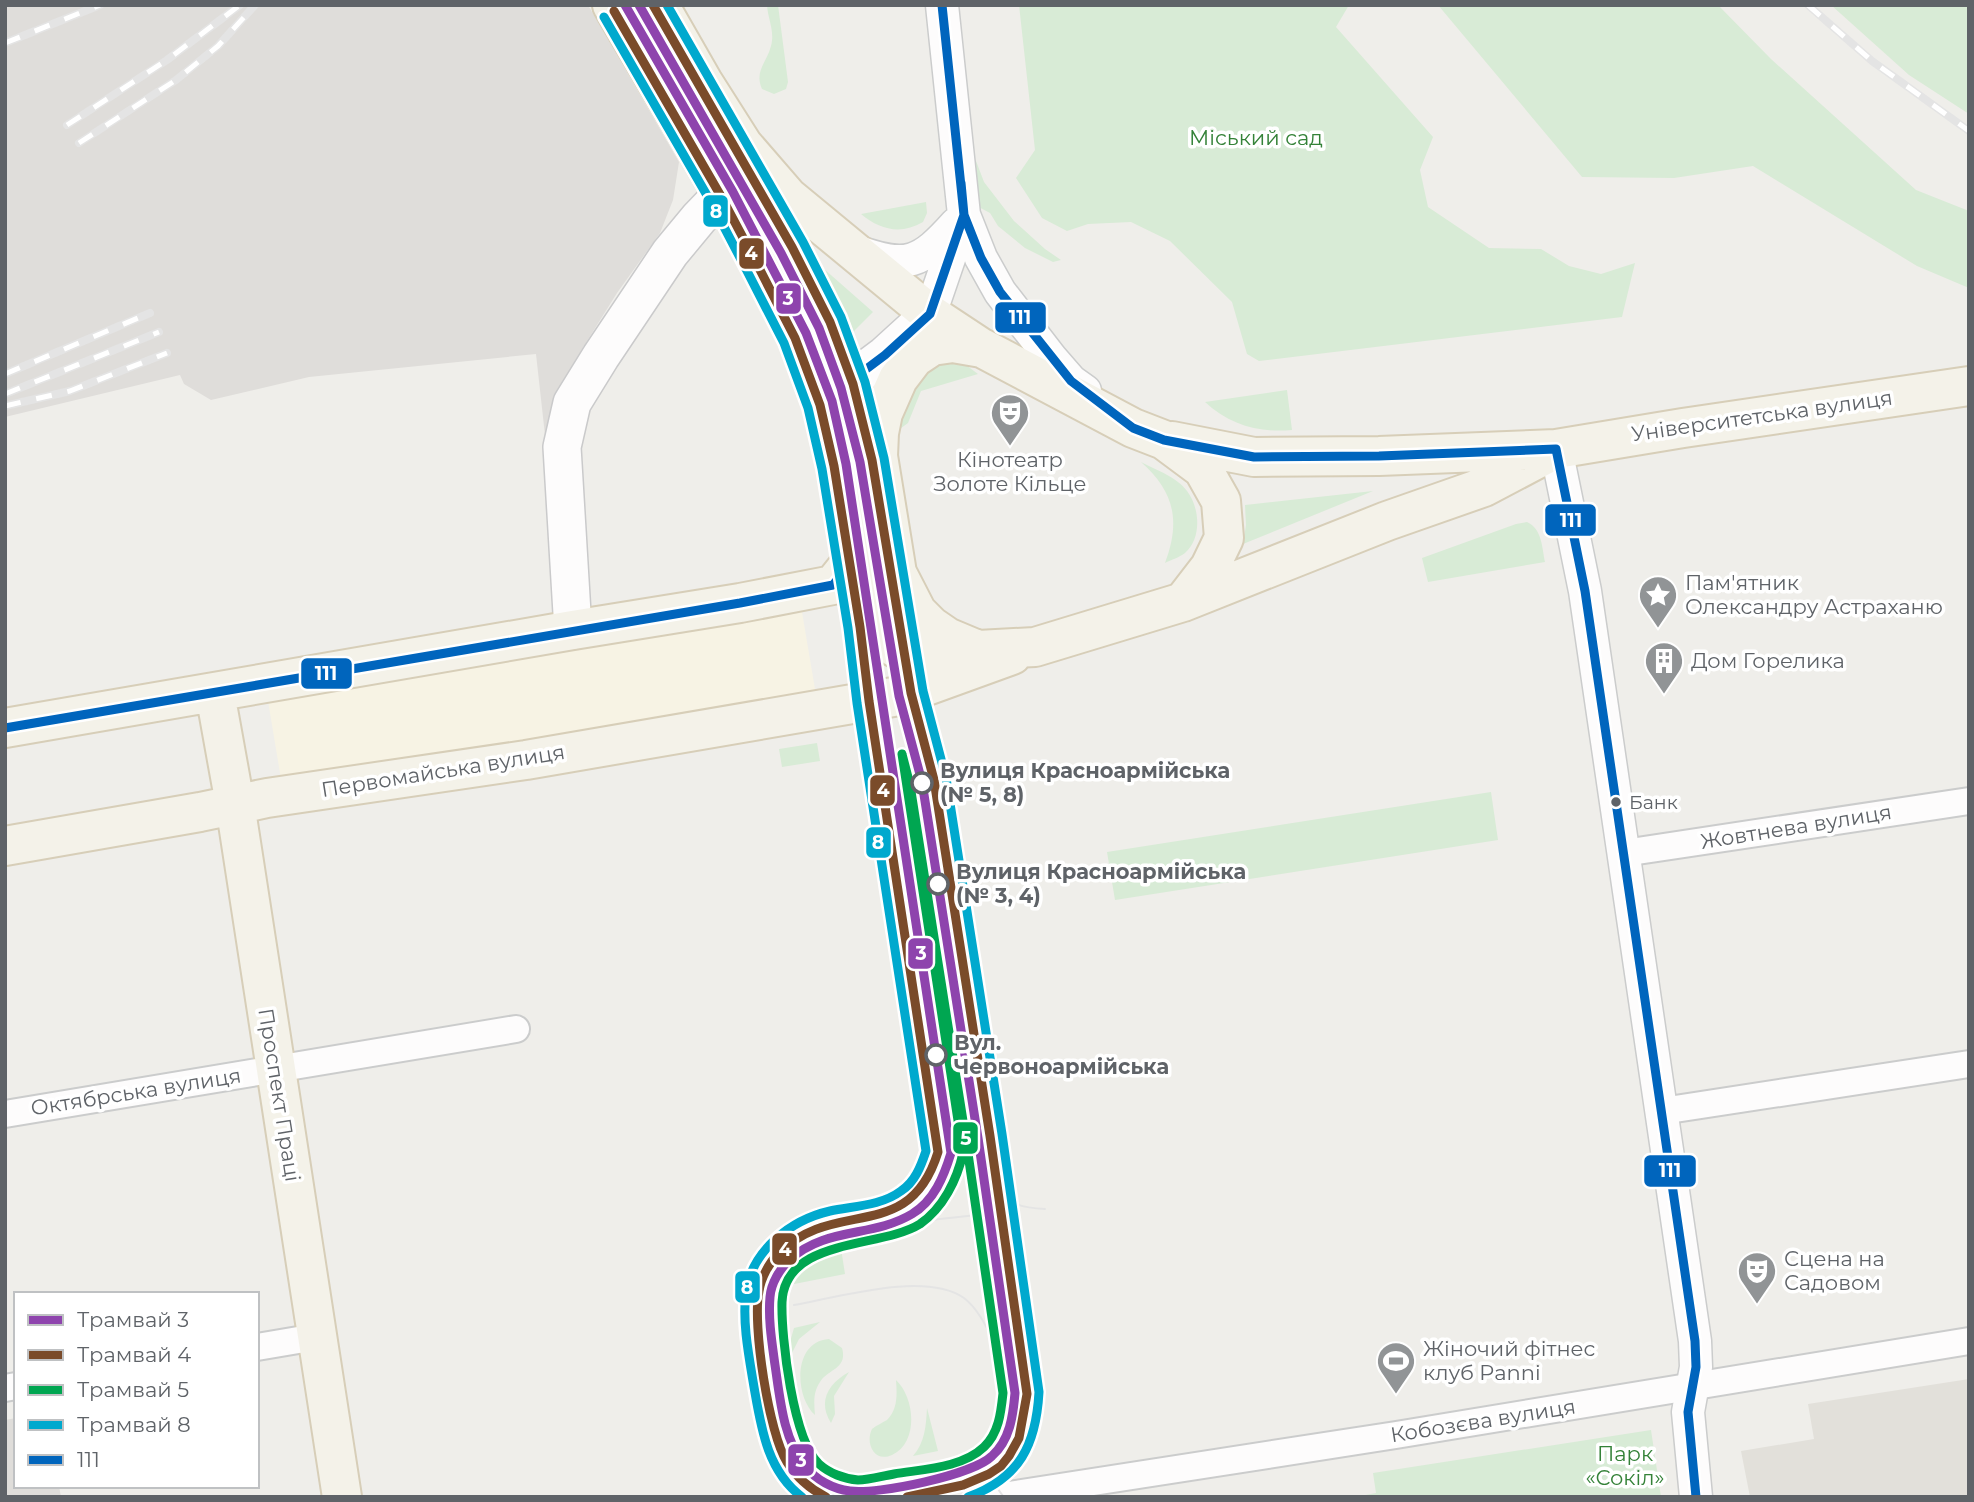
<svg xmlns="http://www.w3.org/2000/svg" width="1974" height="1502" font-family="Montserrat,sans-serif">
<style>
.commercial{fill:#f7f3e4}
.industrial{fill:#dfddda}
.education{fill:#e2e0da}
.green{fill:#d8ebd6}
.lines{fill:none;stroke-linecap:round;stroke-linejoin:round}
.minor-casing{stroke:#cbcccc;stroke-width:30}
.tertiary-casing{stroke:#cbcccc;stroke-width:35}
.secondary-casing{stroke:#cacacb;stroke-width:40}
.primary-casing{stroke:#d7ceb8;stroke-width:42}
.minor{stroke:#fdfcfc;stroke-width:26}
.tertiary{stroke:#fdfcfc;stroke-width:32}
.secondary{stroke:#fdfcfc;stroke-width:37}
.primary{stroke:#f4f2e9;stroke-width:38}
.tram{stroke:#e4e4e4;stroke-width:2}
.rail-casing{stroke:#e4e4e4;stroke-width:8}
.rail{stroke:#fff;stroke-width:5;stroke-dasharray:16;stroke-linecap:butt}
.bus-1-casing{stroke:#fff;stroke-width:14}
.bus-1{stroke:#0065bd;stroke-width:9}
.tram-1-casing{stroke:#fff;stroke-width:14}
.tram-2-casing{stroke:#fff;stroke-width:14}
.tram-3-casing{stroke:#fff;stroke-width:14}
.tram-4-casing{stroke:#fff;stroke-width:14}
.tram-1{stroke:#8e44ad;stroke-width:9}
.tram-2{stroke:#7a4b2a;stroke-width:9}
.tram-3{stroke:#00a651;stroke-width:9}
.tram-4{stroke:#00a9ce;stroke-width:9}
.stop-dot{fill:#fff;stroke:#5f6368;stroke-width:3.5}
.bus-dot{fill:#5f6368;stroke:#fff;stroke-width:2.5}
.labels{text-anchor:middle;stroke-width:7;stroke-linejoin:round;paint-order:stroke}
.bus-label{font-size:19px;fill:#5f6368;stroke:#fff;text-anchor:start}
.park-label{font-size:21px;fill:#348238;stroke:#fff}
.street-label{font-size:21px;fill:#5f6368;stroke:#fff}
.poi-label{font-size:21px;fill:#5f6368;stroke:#fff;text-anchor:start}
.stop-label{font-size:21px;font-weight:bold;fill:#5f6368;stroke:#fff;text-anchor:start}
.line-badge{stroke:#fff;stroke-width:2.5}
.badge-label{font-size:19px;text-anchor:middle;font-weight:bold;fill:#fff}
</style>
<rect width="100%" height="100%" fill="#efeeea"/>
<path class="commercial" d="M802 612 816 695 282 785 268 701Z"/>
<path class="industrial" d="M5 5H588L679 162 673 200 660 233 617 293 582 349 559 397 546 444 536 354 309 377 211 400 184 384 180 375 5 417Z
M16 1418V1486H59L61 1497H5V1420Z"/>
<path class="education" d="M1969 1379V1497H1750L1741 1451 1814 1439 1808 1404Z"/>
<path class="green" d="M767 5H778L788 82 786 89 774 94 762 89C754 71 767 62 771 46 775 31 768 20 767 5Z
M1019 5H1349L1336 27 1433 137 1420 170 1428 207 1489 248 1541 249 1569 266 1601 274 1635 263 1622 317 1259 361 1247 354 1232 302 1170 241 1131 222 1088 224 1067 231 1042 218 1016 178 1035 150Z
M1438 5H1718L1771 59 1916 190 1969 211V288L1917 266 1753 166 1674 178 1582 177Z
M1831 5H1969V114L1909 75Z
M968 156 976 161 984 182 1014 221 1045 249 1061 260 1053 262 1025 248 998 226 990 213 973 204Z
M926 202 927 213 923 222C901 235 880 230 861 214Z
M782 232 873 312 855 330 842 355Z
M953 362 966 365 978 374 921 391 908 423 897 431C907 397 913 369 953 362Z
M1287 390 1292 430C1259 433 1230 425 1205 402Z
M1141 462C1156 470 1177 477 1187 491 1200 508 1202 538 1185 553 1180 557 1171 560 1165 563 1181 521 1174 491 1141 462Z
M1373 491 1243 544 1246 525 1245 505Z
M1527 522C1542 529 1542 547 1545 562L1428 582 1422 558 1516 524Z
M817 743 820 761 782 767 779 749Z
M1491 792 1498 840 1115 900 1107 852Z
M840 1242 845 1274 779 1287C792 1261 812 1247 840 1242Z
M820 1322 799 1339 788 1361V1349L794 1328Z
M829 1339 842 1348C848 1369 828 1369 820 1382 813 1392 814 1403 815 1415 794 1396 793 1341 829 1339Z
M849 1372 834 1396 835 1414 831 1423C817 1401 829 1383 849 1372Z
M896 1380C915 1398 919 1442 892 1455 874 1463 865 1443 872 1429 877 1425 882 1423 887 1420 898 1409 897 1394 896 1380Z
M927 1408 938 1451 913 1456C925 1442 926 1426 927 1408Z
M1651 1430 1661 1497H1355L1376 1493 1373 1473Z"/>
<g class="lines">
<g class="minor-casing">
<path id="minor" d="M1624 853 1969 801
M1662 1111 1969 1064
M5 1114 516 1029
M257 1347 316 1337
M5 1388 16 1386
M996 1497 1396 1435 1969 1341"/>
</g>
<g class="tertiary-casing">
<path id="tertiary" d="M942 5 964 215 981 258 1000 292 1051 358 1071 381 1085 391
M856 251C907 270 921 263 956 224
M919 335 930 314 964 215
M1556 449 1585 591 1695 1341 1696 1367 1688 1412 1696 1497"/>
</g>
<g class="secondary-casing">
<path id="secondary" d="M827 406 841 388 885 355 930 314
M573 630 562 447 572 403 601 356 670 253 699 218 723 193"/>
</g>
<g class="primary-casing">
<path id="primary" d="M612 5C658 84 706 163 750 243 779 296 809 348 827 406 839 444 844 485 849 525 853 558 853 600 873 627 901 664 936 662 978 656
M659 5 703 82 743 145 788 197 930 314 980 347
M1172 441 1254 457 1379 456 1556 449 1683 428 1969 386
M1183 602 1210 567 1224 538 1221 501 1203 469 1164 440 1133 428 982 348 953 343 932 346 914 358 898 379 883 413 879 433 878 456 897 573 917 612 931 626 947 637 978 650 1035 647 1183 602 1387 521 1484 487 1556 449
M215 693 235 804 342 1497
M5 728 573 630 740 603 833 585 853 560
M5 846 200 812 267 798 526 760 899 696 1012 655"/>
</g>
<use href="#minor" class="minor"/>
<use href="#tertiary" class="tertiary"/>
<use href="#secondary" class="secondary"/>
<use href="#primary" class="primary"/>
<path class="tram" d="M980 1150C997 1190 997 1207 1045 1209
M885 1225 995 1213
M794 1305C839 1297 925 1271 964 1298 977 1308 985 1324 992 1338
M770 1329C777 1349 788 1367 794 1387 802 1411 799 1437 817 1457 824 1466 841 1477 853 1478 879 1482 950 1469 971 1453 984 1444 994 1431 999 1416 1011 1384 995 1334 992 1300 990 1281 993 1261 994 1242
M948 1477C974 1475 988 1472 1003 1496"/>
<g class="rail-casing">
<path id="rail" d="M1808 5 1872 61 1969 131
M5 43 100 5
M67 125 167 60 240 5
M79 143 176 80 218 46 255 5
M5 374 150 313
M5 394 159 332
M5 406 70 391 167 353"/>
</g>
<use href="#rail" class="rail"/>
<g class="bus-1-casing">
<path id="bus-1" d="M942 5 964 215 981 258 1000 292 1071 381 1133 428 1164 440 1254 457 1379 456 1556 449 1585 591 1695 1341 1696 1367 1688 1412 1696 1497
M5 728 740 603 833 585 853 560 841 464 827 406 841 388 885 355 930 314 964 215 961 183"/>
</g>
<use href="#bus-1" class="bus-1"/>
<g class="tram-1-casing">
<path id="tram-1" d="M625 5 733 192 806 333 832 401 846 464 951 1153C944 1176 934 1201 912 1214 872 1238 827 1226 789 1260 780 1269 771 1283 770 1297 768 1319 772 1343 775 1365 780 1398 783 1439 805 1466 816 1480 833 1489 850 1491 877 1495 973 1475 992 1456 1010 1440 1013 1416 1015 1393L978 1138 922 782 899 696 860 462 841 388 819 328 781 253 639 5"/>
</g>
<g class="tram-2-casing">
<path id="tram-2" d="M653 5 792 247 830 322 853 384 872 460 911 693 934 780 990 1136 1027 1394 1019 1438 1009 1456 1001 1466 989 1474 963 1485 907 1497
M614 11 722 198 758 266 795 338 820 405 834 466 860 627 869 701 938 1152C909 1246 835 1196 778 1254 769 1263 761 1278 759 1291 752 1324 769 1434 787 1462 797 1478 810 1489 826 1497"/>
</g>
<g class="tram-3-casing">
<path id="tram-3" d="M902 754 910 785 966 1140 1003 1393C1001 1412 999 1433 984 1447 962 1468 923 1469 894 1474 882 1476 870 1480 858 1480 844 1479 829 1473 819 1464 793 1440 781 1337 782 1302 785 1237 880 1249 920 1224 943 1208 957 1180 963 1153Z"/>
</g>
<g class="tram-4-casing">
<path id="tram-4" d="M667 5 803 242 841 317 865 382 884 458 923 691 946 778 1002 1134 1039 1392C1036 1445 1020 1478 968 1497
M604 17 712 204 747 271 784 343 808 408 822 469 848 628 857 703 926 1151C921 1166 915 1182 901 1191 881 1206 853 1206 830 1211 791 1220 752 1250 746 1292 742 1322 749 1357 754 1387 761 1427 767 1471 802 1497"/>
</g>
<use href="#tram-1" class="tram-1"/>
<use href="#tram-2" class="tram-2"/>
<use href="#tram-3" class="tram-3"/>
<use href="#tram-4" class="tram-4"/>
</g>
<defs>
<g id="theatre-pin" transform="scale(2.0125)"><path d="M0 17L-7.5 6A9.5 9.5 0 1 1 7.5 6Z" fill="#919496" stroke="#fff"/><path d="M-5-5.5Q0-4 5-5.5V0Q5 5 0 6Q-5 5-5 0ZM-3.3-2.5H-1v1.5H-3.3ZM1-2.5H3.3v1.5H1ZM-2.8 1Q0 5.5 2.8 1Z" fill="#fff"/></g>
<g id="sight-pin" transform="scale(2.0125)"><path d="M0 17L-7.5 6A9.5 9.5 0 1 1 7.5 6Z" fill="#919496" stroke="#fff"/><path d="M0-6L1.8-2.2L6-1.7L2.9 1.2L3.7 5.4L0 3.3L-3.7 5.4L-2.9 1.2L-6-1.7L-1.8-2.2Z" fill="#fff"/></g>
<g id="building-pin" transform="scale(2.0125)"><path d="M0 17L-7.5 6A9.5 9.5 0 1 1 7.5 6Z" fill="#919496" stroke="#fff"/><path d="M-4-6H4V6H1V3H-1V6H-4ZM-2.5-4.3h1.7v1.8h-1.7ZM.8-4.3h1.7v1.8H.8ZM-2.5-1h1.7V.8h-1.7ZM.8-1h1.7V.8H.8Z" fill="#fff"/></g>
<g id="stadium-pin" transform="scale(2.0125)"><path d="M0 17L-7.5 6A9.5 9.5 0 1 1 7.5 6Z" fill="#919496" stroke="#fff"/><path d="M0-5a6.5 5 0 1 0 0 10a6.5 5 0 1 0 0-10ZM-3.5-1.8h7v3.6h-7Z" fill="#fff"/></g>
</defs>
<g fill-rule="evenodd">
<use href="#theatre-pin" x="1010" y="413"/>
<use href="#sight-pin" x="1658" y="595"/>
<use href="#building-pin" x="1664" y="661"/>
<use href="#theatre-pin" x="1757" y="1271"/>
<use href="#stadium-pin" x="1396" y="1361"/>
</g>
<g class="stop-dot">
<circle cx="922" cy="783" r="10"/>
<circle cx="938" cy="884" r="10"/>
<circle cx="936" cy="1055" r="10"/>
</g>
<circle class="bus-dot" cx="1616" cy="802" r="6"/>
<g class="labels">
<g class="bus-label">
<text x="1629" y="809">Банк</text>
</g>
<g class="park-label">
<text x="1256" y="145">Міський сад</text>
<text x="1625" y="1461">Парк<tspan x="1625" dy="24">«Сокіл»</tspan></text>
</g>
<g class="street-label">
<text transform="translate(1762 416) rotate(-8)" y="7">Університетська вулиця</text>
<text transform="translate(443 771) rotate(-9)" y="7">Первомайська вулиця</text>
<text transform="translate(1796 827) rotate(-9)" y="7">Жовтнева вулиця</text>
<text transform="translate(136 1092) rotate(-9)" y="7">Октябрська вулиця</text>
<text transform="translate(279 1095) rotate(81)" y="7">Проспект Праці</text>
<text transform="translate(1483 1421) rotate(-9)" y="7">Кобозєва вулиця</text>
</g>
<g class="poi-label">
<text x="1010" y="467" text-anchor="middle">Кінотеатр<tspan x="1010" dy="24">Золоте Кільце</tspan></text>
<text x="1685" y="590">Пам'ятник<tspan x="1685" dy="24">Олександру Астраханю</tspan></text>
<text x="1691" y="668">Дом Горелика</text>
<text x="1784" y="1266">Сцена на<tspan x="1784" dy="24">Садовом</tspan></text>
<text x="1423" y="1356">Жіночий фітнес<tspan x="1423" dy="24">клуб Panni</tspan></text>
</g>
<g class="stop-label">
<text x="940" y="778">Вулиця Красноармійська<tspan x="940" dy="24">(№ 5, 8)</tspan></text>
<text x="956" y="879">Вулиця Красноармійська<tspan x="956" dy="24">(№ 3, 4)</tspan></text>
<text x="954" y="1050">Вул.<tspan x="954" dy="24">Червоноармійська</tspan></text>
</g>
</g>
<g class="line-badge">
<rect x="702" y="194" width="27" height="34" rx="7" fill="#00a9ce"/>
<rect x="738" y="237" width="27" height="33" rx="7" fill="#7a4b2a"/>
<rect x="775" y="282" width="27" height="33" rx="7" fill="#8e44ad"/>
<rect x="994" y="301" width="53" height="33" rx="7" fill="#0065bd"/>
<rect x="1544" y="503" width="53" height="34" rx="7" fill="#0065bd"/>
<rect x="300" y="657" width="53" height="33" rx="7" fill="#0065bd"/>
<rect x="869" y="774" width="27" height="33" rx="7" fill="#7a4b2a"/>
<rect x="865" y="826" width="27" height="33" rx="7" fill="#00a9ce"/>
<rect x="907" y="937" width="27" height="33" rx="7" fill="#8e44ad"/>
<rect x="952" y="1121" width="27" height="34" rx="7" fill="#00a651"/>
<rect x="1643" y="1154" width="54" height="34" rx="7" fill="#0065bd"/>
<rect x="771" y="1232" width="27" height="34" rx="7" fill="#7a4b2a"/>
<rect x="734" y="1270" width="27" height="34" rx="7" fill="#00a9ce"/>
<rect x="787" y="1443" width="28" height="34" rx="7" fill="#8e44ad"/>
</g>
<g class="badge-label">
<text x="716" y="218">8</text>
<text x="751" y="260">4</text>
<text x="788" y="305">3</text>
<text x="1020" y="324">111</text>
<text x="1571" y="527">111</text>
<text x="326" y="680">111</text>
<text x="883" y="797">4</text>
<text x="878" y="849">8</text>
<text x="921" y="960">3</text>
<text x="966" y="1145">5</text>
<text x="1670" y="1177">111</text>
<text x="785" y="1256">4</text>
<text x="747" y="1294">8</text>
<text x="801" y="1467">3</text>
</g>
<rect width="1974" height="1502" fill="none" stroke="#5f6368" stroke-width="14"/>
<rect x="14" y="1292" width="245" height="196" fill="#ffffff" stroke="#bfc1c3" stroke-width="2"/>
<rect x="28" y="1315" width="35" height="10" fill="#8e44ad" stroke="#bfc1c3" stroke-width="2"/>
<text x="77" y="1327" font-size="21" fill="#5f6368">Трамвай 3</text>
<rect x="28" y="1350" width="35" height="10" fill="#7a4b2a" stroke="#bfc1c3" stroke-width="2"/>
<text x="77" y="1362" font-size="21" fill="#5f6368">Трамвай 4</text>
<rect x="28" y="1385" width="35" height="10" fill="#00a651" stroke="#bfc1c3" stroke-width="2"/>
<text x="77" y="1397" font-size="21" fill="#5f6368">Трамвай 5</text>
<rect x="28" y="1420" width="35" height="10" fill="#00a9ce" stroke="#bfc1c3" stroke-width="2"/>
<text x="77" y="1432" font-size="21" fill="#5f6368">Трамвай 8</text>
<rect x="28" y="1455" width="35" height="10" fill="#0065bd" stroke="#bfc1c3" stroke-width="2"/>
<text x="77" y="1467" font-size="21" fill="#5f6368">111</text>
</svg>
